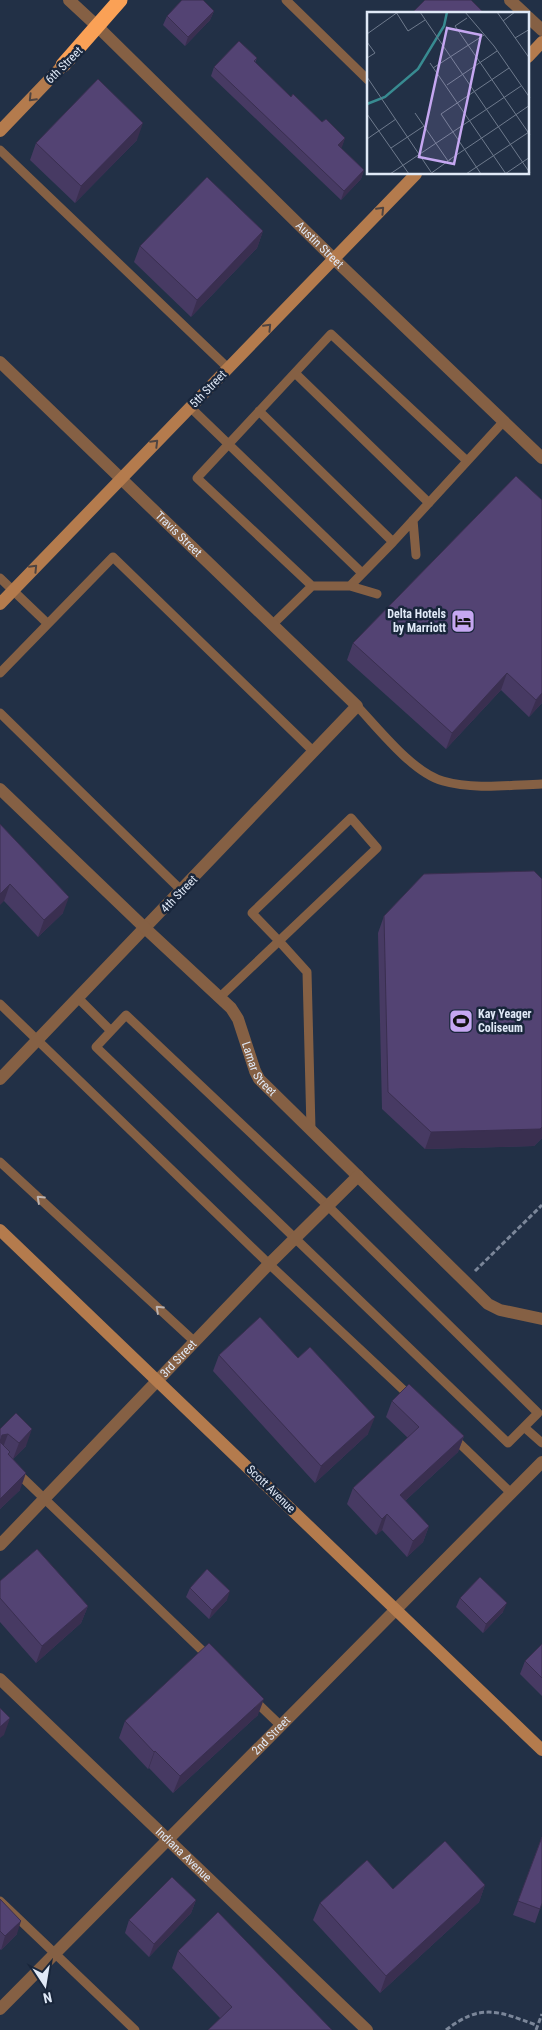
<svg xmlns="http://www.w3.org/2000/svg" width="542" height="2030" font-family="'Roboto Condensed',sans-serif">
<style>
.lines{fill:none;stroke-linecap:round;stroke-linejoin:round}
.path{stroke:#7b8699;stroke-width:3;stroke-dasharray:5 2.5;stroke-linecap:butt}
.service{stroke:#856044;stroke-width:9}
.minor{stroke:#856044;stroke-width:12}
.secondary{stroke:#b47b4d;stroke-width:12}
.motorway{stroke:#faa156;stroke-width:15}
.wall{fill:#473a63}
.shaded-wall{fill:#3a2f50}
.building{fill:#534373;stroke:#3a2f50}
.oneway{stroke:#4f4441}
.oneway2{stroke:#bcb2af}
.labels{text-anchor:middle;stroke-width:5;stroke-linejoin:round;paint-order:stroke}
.street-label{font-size:12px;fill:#e0e9f7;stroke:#19263b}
.poi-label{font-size:12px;font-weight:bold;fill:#e0e9f7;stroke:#19263b;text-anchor:end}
.inset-river{fill:none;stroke:#388b91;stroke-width:2.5}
.inset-road{fill:none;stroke:#6e7a8d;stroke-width:1}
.view{fill:#c5a7f1;fill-opacity:0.15;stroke:#c5a7f1;stroke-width:2.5}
.inset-edge{fill:none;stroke:#e0e9f7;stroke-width:2.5}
</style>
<rect width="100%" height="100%" fill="#223046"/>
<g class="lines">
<path class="path" d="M475 1271 542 1205
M446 2030C481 2003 498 2011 536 2025
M536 2030 542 2014"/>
<path class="service" d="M286 0 368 80
M0 150 228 368
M295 373 429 503
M190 407 362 573
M259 411 393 542
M413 520 416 555
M0 578 48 624
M312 586 197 478 331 334 467 461
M350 586 377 594
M273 624 312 586H350L393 542 504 421
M0 673 113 557 314 752
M357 706C379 729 413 773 443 781 474 790 510 785 542 784
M0 713 182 891
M351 818 377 848 279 941 252 913Z
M220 997 279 941 307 972 311 1129
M79 999 111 1031
M0 1004 269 1264 412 1398
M126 1015 328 1206 538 1413 508 1443 96 1047Z
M0 1162 195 1342
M524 1427 542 1443
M454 1438 511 1493
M0 1456 210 1658
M254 1700 281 1726
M0 1901 135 2030"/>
<g class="minor">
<path d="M69 0 97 26"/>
<path d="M510 0 525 14"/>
<path d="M528 17 542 30"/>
<path id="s1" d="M100 29 334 259 542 458"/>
<path id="s2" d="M0 362 357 706 0 1079"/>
<path id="s3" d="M0 789 146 929 231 1008 238 1019 255 1071 259 1079 488 1304 500 1310 542 1319"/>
<path id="s4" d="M0 1545 269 1264 358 1176"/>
<path id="s5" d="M0 1679 367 2030"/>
<path id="s6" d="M0 2009 542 1462"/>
</g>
<path class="secondary" d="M528 57 542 42
M0 131 69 59
M0 604 416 174
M0 1230 542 1750"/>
<path class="motorway" d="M63 65 120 0"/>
</g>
<path class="wall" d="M214 11 210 20 185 46 163 25 167 16Z
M257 58 255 63 291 97 322 122 345 138 341 148 364 170 361 179 341 200 211 76 214 67Z
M137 140 75 203 30 160 36 143Z
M263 231 257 248 191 317 134 262 140 246Z
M516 476 542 703 529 717 501 690 446 749 347 660 353 643Z
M0 824 63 913 38 937 4 901Z
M542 879V1138L534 1146 425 1149 382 1109 378 933 384 916Z
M219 1355 298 1358 368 1434 315 1483 213 1371Z
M392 1401 464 1436 458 1452 405 1501 429 1526 423 1542 407 1557 382 1530 376 1535 347 1504 353 1488 408 1438 386 1417Z
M16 1413 26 1446 13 1459 20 1490 0 1509V1429Z
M0 1581 88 1606 81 1623 36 1663 0 1622Z
M190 1588 227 1600 209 1619 186 1597Z
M460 1598 503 1612 483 1633 456 1607Z
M542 1644V1696L520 1674 525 1661Z
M258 1715 173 1793 149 1768 148 1769 119 1738 125 1721Z
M542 1837V1903L535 1923 513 1915Z
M485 1885 479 1902 380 1993 313 1920 320 1903 393 1889Z
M0 1899 17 1934 1 1950 0 1949Z
M196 1900 191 1913 149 1957 125 1933 129 1920Z
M178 1951 332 2030 220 2018 172 1968Z"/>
<path class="shaded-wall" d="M214 11 210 20 185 46 188 37Z
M143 123 137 140 75 203 81 186Z
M345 138 342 147 335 154 338 145Z
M364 170 361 179 341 200 344 191Z
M263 231 257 248 191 317 197 300Z
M507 673 501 690 446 749 452 733Z
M542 693V703L529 717 536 700Z
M10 884 4 901 0 905V894Z
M69 897 63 913 38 937 44 920Z
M542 1127V1138L534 1146 425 1149 431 1132Z
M375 1417 368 1434 315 1483 321 1466Z
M32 1429 26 1446 13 1459 19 1443Z
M8 1434 2 1450 0 1440 2 1435Z
M464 1436 458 1452 394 1511 400 1495Z
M26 1473 20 1490 0 1509V1499Z
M387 1514 382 1530 376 1535 382 1519Z
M429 1526 423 1542 407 1557 413 1541Z
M230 1591 227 1600 209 1619 212 1610Z
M507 1603 503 1612 483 1633 486 1624Z
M88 1606 81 1623 36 1663 42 1646Z
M264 1699 258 1715 173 1793 180 1776Z
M10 1718 4 1735 0 1738V1727Z
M155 1751 149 1768 148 1769 154 1752Z
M485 1885 479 1902 380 1993 386 1976Z
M196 1900 191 1913 149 1957 154 1944Z
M21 1921 17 1934 1 1950 5 1936Z"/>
<path class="building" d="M182 0H203L214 11 188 37 167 16Z
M425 0H471L485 14H411Z
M239 41 257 58 254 61 291 97 293 94 322 122 326 119 345 138 338 145 364 170 344 191 214 67Z
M98 79 143 123 81 186 36 143Z
M207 177 263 231 197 300 140 246Z
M516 476 542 500V693L536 700 507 673 452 733 353 643Z
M0 824 69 897 44 920 10 884 0 894Z
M534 871 542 879V1127L540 1129 431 1132 388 1092 384 916 424 874Z
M260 1317 298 1358 310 1347 375 1417 321 1466 219 1355Z
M409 1384 464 1436 400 1495 429 1526 413 1541 387 1514 382 1519 353 1488 419 1427 392 1401Z
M16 1413 32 1429 19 1443 8 1434 2 1435 0 1442 10 1452 8 1454 26 1473 0 1499V1429Z
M37 1549 88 1606 42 1646 0 1598V1581Z
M207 1569 230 1591 212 1610 190 1588Z
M480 1577 507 1603 486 1624 460 1598Z
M209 1643 264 1699 180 1776 155 1751 154 1752 125 1721Z
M542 1644V1678L525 1661Z
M0 1708 10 1718 0 1727Z
M542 1837V1903L540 1909 518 1901Z
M445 1841 485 1885 386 1976 320 1903 367 1860 393 1889Z
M172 1877 196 1900 154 1944 129 1920Z
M0 1899 21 1921 5 1936 0 1931Z
M218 1912 332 2030H208L232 2007 178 1951Z"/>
<defs><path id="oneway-chevron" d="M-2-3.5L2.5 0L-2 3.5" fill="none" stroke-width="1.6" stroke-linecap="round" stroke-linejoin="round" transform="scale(1.25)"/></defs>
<g class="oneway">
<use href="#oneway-chevron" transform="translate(32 98) rotate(134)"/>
<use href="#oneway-chevron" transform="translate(381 210) rotate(-46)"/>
<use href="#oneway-chevron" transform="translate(268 327) rotate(-46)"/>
<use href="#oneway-chevron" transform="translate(155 443) rotate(-45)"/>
<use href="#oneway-chevron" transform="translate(34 568) rotate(-46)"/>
</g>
<g class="oneway2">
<use href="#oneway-chevron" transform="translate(40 1199) rotate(-137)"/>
<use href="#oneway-chevron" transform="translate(159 1309) rotate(-137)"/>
</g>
<defs>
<g id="hotel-square" transform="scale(1.25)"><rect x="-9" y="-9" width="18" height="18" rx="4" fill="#c5a7f1" stroke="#19263b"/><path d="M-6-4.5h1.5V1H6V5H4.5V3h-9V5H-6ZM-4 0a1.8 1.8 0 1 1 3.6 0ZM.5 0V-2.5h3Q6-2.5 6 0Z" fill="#111"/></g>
<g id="stadium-square" transform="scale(1.25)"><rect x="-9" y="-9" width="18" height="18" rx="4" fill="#c5a7f1" stroke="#19263b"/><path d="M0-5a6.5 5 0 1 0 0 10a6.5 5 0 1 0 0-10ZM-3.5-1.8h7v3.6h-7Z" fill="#111"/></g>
</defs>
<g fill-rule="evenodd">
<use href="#hotel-square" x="463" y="621"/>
<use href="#stadium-square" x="461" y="1021"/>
</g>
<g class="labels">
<g class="street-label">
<text transform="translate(64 65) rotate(-45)" y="4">6th Street</text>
<text dy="4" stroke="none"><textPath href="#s1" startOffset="308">Austin Street</textPath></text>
<text transform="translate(208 389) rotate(-46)" y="4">5th Street</text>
<text dy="4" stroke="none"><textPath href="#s2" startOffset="248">Travis Street</textPath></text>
<text transform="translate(179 894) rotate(-46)" y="4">4th Street</text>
<text dy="4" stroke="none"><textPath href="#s3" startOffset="386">Lamar Street</textPath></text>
<text dy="4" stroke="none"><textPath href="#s4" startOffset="258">3rd Street</textPath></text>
<text transform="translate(271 1489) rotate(44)" y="4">Scott Avenue</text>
<text dy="4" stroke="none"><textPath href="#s6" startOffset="385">2nd Street</textPath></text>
<text dy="4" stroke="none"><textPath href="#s5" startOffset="254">Indiana Avenue</textPath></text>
</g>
<g class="poi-label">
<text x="446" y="618">Delta Hotels<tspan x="446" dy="14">by Marriott</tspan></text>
<text x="478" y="1018" text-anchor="start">Kay Yeager<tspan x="478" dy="14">Coliseum</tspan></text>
</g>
</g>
<g transform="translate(367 12)">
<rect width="162" height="162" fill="#223046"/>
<path class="inset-river" d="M0 92 18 85 51 57 77 14 80 0"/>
<path class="inset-road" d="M29 0 41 19 58 8M53 0 163 161M98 0 127 34 163 86M130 0 163 47M100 6 88 14 163 123M136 9 148 0M0 22 31 0M148 26 163 17M0 30 8 41 0 46M63 51 139 162M66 56 117 23M0 65 64 160M80 73 130 39M120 97 154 74M48 101 81 149M0 102 42 162M131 115 163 93M0 127 29 107M24 136 57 114M82 148 131 115M23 162 120 97M63 162 84 147M99 162 162 120M114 162 74 102 142 56M138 162 163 145"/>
<path class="view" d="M80 16 114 23 87 152 52 145Z"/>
<rect width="162" height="162" class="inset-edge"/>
</g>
<g transform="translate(45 1985) rotate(168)" stroke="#19263b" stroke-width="4" paint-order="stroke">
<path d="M0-4L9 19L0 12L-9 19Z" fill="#e0e9f7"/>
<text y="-8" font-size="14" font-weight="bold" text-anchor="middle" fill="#e0e9f7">N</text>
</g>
</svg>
